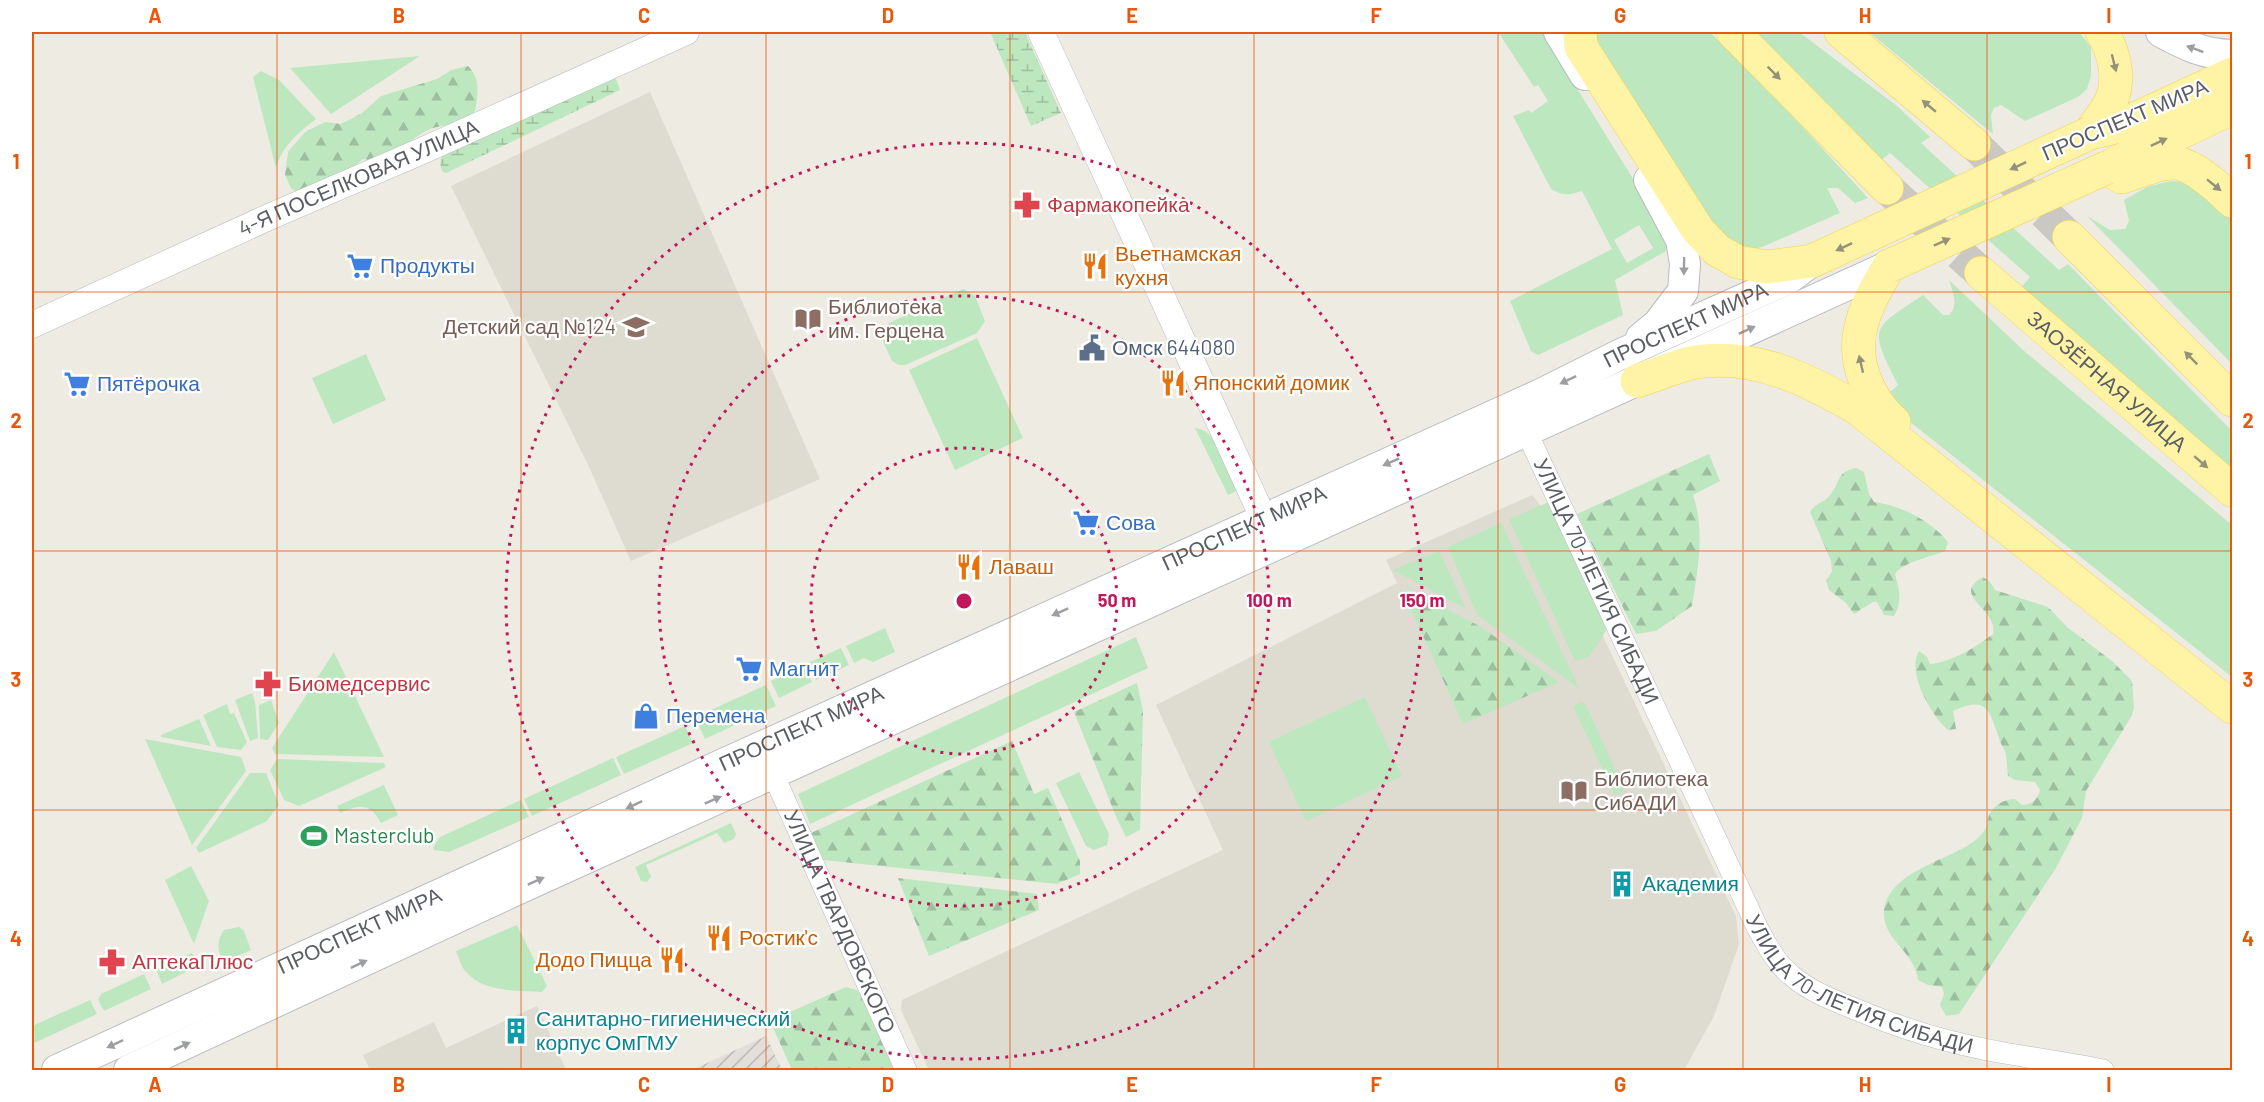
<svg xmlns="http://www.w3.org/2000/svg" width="2264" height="1102" font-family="Barlow,sans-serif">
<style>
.industrial{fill:url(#industrial-furrows)}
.education{fill:#dedbd1}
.green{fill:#bde7bf;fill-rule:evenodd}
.forest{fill:url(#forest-firs)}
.wetland{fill:url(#wetland-marsh)}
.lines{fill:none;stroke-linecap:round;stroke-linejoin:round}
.primary-tunnel{stroke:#c9c8c2;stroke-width:33;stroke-dasharray:33 16;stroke-linecap:butt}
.minor-casing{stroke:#babcc2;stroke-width:22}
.tertiary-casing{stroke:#babcc2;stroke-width:27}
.secondary-casing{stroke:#b8bbc2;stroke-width:32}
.primary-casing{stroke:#f8d051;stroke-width:34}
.minor{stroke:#fff;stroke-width:21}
.tertiary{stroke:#fff;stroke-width:26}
.secondary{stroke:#fff;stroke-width:30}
.primary{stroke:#fff4a6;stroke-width:33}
.primary-bridge-casing{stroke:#f8d051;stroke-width:34;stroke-linecap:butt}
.primary-bridge{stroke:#fff4a6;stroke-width:33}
.oneway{fill:#9c9ea2}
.oneway2{fill:#94927b}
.grid{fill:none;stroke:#e8590c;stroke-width:1.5;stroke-opacity:0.55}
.ring{fill:none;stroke:#c2185b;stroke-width:3;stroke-dasharray:3 6}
.labels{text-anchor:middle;stroke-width:4.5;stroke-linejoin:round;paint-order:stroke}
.street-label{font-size:21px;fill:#5a5e64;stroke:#fff}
.health-label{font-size:21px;fill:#be3a42;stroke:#fff;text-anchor:start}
.food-label{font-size:21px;fill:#c56008;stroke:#fff;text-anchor:start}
.shop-label{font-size:21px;fill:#366cbe;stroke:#fff;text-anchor:start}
.education-label{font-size:21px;fill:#785e54;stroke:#fff;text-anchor:start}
.service-label{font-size:21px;fill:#4e5e75;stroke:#fff;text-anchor:start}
.leisure-label{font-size:21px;fill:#27864d;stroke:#fff;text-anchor:start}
.culture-label{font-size:21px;fill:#0d838f;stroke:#fff;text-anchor:start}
.centre{fill:#c2185b;stroke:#fff;stroke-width:3}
.ring-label{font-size:18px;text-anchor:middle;font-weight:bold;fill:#c2185b;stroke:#fff;stroke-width:4.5;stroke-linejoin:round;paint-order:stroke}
.neatline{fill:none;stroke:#e8590c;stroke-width:2}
.grid-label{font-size:20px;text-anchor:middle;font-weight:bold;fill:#e8590c}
</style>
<defs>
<pattern id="industrial-furrows" width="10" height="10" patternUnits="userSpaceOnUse" patternTransform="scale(1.5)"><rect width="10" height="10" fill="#e2dfda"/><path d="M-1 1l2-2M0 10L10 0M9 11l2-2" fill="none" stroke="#bab8b4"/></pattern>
<pattern id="forest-firs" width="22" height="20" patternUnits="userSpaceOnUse" patternTransform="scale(1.5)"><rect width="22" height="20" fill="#bde7bf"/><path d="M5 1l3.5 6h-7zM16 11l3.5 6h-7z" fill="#9dbe9f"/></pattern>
<pattern id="wetland-marsh" width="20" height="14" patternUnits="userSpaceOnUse" patternTransform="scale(1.5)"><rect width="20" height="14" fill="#bde7bf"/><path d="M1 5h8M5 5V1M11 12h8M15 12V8" fill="none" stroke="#9dbe9f"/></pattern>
</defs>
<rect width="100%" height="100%" fill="#eeece2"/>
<path class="industrial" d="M766 1036 782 1070H692Z"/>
<path class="education" d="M650 92 820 479 631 561 589 467 451 186Z
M1532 495 1541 506 1736 916 1739 944 1714 1016 1684 1070H929L901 1010 902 1000 1223 850 1156 705 1397 583 1386 560Z
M537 1006 566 1070H370L363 1055 434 1022 446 1048Z"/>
<path class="green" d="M1498 32H1542L1666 232V251L1615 280 1623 315 1538 355 1531 351 1510 301 1612 249 1582 191C1569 195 1563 196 1551 189L1513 116 1529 110 1531 113 1548 101 1538 85 1534 87ZM1639 225 1653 248 1627 263 1614 240Z
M1592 32H1710L1799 123 1868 198 1855 203 1838 188H1827L1840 213 1762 247 1752 249 1742 247 1719 235 1644 132Z
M1750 32H1799L1897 106 1930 137 1921 143 2059 270 2068 264 2232 431V473L2020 289 2030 277 1890 153 1879 162Z
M1869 32H2079L2091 47V76L2087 89 2078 97 2025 121 2001 105 1994 108 1991 115 1993 134Z
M420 56 331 114 290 68Z
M261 71 279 80 316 119C299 132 282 146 276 168L253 77Z
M2171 181 2186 182 2232 218V364L2087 216 2110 230 2125 229 2129 221 2124 200 2147 187Z
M1949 280 2023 350 2232 525V677L1905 418 1889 393 1898 385C1869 327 1870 330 1923 295L1943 315H1949C1959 305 1953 293 1949 280Z
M963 289 975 296 985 321 977 333 905 365H899L892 361 881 337 882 330 889 323Z
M977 338 1023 438 955 470 909 370Z
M366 354 386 400 333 424 312 378Z
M1195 428C1218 429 1230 471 1239 490L1228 495Z
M1549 502 1607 629 1589 657 1575 661 1509 519Z
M1501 523 1579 688 1477 615 1448 547Z
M1439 551 1466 609 1393 570Z
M885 628 895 652 873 662 864 658 854 663 846 646Z
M1136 637 1148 668 810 824 798 794Z
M841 648 849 665 816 680 808 663Z
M334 652 384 757 275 754 272 748Z
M804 665 812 682 779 698 771 681Z
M766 685 776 706 705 739 695 717Z
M252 693 255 702 258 738 250 741 235 700Z
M1365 697 1402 776 1306 821 1269 742Z
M271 700 279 723 268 740 260 739 259 705Z
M1580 702 1585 703 1625 791 1615 795 1573 707Z
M227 704 230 714 234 713 247 742 241 750 217 747 203 715Z
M199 719 211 746 161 737V735Z
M685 726 693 743 624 774 616 757Z
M145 739 241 757 246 771 192 845Z
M613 758 621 775 532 816 524 799Z
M277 759 384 763 386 767 299 806 284 800 270 770Z
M1079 772 1109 834 1107 845 1094 850 1086 846 1056 783Z
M250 773H266L279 805 267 821 199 853 196 848Z
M384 785 398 815 381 823C370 802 358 805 340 813L337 806Z
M521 800 529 817 449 852 434 850 433 847 440 837Z
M731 823 736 834 734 839 724 843 717 833 646 865 651 877 647 882 641 881 635 867Z
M191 866 209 901 194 944 165 880Z
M517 925 547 986 542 992C517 990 484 993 466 972 461 967 459 958 456 951Z
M239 927 244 931 251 950 224 962C217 953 216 940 224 930Z
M191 953 198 958V966L162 984 156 969Z
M144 974 151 989 104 1011 98 1000 101 994Z
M90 1000 97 1014 32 1044V1026Z"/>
<path class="forest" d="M468 66C481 79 478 94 475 111 455 131 443 121 424 132 404 144 389 165 363 159L347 172 298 193 291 188 285 175 288 152 305 132 325 122 341 124 362 113 381 96 437 79 451 70Z
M1709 454 1720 481 1693 495C1705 530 1698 570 1692 606L1656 631 1636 634 1577 514Z
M1856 468 1864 472 1869 494 1874 502C1902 506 1930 520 1948 542L1945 551C1931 557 1903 562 1895 574 1899 590 1903 601 1894 616L1884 615 1877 602H1873L1854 614 1846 603 1829 590 1826 581 1832 571 1831 561 1810 512C1815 503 1826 502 1831 494 1841 481 1836 472 1856 468Z
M1983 577 1990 582 1995 590 2048 607 2067 627 2112 661 2132 681 2134 708 2131 717 2086 791 2082 818 2056 868 1959 1014 1946 1016 1940 1005 1944 994 1942 987 1928 985 1918 980C1916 953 1883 940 1884 913 1885 874 1943 862 1970 844 1975 841 1983 834 1986 828 1988 824 1987 819 1989 815 1995 804 2003 800 2015 799L2022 805C2033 804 2037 800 2040 790L2035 782 2015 780 2008 776C2007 768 2007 759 2005 751 2003 747 2000 743 1999 738 1989 710 1987 695 1953 711L1956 729 1948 730C1931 716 1906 671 1919 651L1927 657 1930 664C1952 662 1976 647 1993 634 1999 609 1949 596 1983 577Z
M1419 594 1481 627 1559 682 1463 724 1406 598Z
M1137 683 1143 711 1140 830 1126 837 1117 819 1074 712Z
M1012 741 1034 794 1048 788 1080 861V874L1057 884 823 860 811 833Z
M898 878 1037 894 1039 910 929 956Z
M846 987 857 990 862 996 895 1070H792L770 1021Z"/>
<path class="wetland" d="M990 32H1025L1061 113 1031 126Z
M615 77 620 90 446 173 443 172C440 167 439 161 443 155Z"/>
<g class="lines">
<path class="primary-tunnel" d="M1974 144 2069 237
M1887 188 1981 273"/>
<g class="minor-casing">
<g id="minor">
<path id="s1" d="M1521 420 1757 927C1767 945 1775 962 1791 975 1809 991 1833 1000 1855 1009 1902 1029 1953 1044 2004 1053 2037 1059 2070 1063 2103 1070"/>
<path id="s2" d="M773 774 906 1070"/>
</g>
</g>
<g class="tertiary-casing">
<g id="tertiary">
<path d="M1041 32 1272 537"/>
<path id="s3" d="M32 325 269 217 424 150 686 32"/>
</g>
</g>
<g class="secondary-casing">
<g id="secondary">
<path d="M1559 32 1585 75"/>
<path d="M2161 32C2187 46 2203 54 2232 55"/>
<path d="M1641 338 1658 324 1683 291 1685 264 1681 240 1649 180"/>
<path id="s4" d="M57 1070 710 770 1543 393 1621 354 1788 279 1812 261"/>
<path d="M129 1070 512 892 1889 266"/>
</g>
</g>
<g class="primary-casing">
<g id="primary">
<path d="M1580 32 1581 47 1698 230 1717 250 1738 262 1767 267 1812 261 1875 232"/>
<path d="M1733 32 1887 188"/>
<path d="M1841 32 1974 144"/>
<path d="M2090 133 2120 126 2232 74"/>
<path d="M2090 133C2097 122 2109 109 2113 96 2120 75 2113 50 2102 32"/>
<path d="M2116 163 2232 108"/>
<path d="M2106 168 2121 177C2136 173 2158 163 2173 163 2191 162 2220 189 2232 201"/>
<path d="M2069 237 2232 400"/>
<path d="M1889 266C1867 304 1848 337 1865 380 1872 397 1880 410 1894 422"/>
<path id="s5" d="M1981 273 2232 490"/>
<path d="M1637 381C1656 375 1676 366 1695 362 1755 353 1806 379 1857 408L2232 707"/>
</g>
</g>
<use href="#minor" class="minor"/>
<use href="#tertiary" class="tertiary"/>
<use href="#secondary" class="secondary"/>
<use href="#primary" class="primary"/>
<g class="primary-bridge-casing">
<path id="primary-bridge" d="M1875 232 2090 133
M1889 266 2106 168"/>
</g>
<use href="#primary-bridge" class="primary-bridge"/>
</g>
<defs><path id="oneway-solid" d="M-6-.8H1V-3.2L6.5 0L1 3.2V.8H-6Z" transform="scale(1.5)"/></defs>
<g class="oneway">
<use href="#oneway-solid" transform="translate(2195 49) rotate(-160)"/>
<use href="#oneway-solid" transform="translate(1684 266) rotate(91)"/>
<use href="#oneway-solid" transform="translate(1747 330) rotate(-25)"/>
<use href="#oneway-solid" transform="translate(1568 380) rotate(154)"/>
<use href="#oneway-solid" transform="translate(1391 462) rotate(156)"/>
<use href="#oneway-solid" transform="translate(1060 612) rotate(156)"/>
<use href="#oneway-solid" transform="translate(713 800) rotate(-24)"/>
<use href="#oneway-solid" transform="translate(634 805) rotate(155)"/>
<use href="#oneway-solid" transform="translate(536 881) rotate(-24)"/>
<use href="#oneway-solid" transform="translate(359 964) rotate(-25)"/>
<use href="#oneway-solid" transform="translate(115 1044) rotate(155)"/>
<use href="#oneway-solid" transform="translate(182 1046) rotate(-25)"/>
</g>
<g class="oneway2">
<use href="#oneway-solid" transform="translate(2114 63) rotate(76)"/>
<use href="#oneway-solid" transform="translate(1774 73) rotate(45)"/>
<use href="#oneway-solid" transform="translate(1929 106) rotate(-140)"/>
<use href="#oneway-solid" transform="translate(2159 142) rotate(-25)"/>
<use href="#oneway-solid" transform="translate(2018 166) rotate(155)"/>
<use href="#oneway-solid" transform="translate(2214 185) rotate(39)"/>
<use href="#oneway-solid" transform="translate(1942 242) rotate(-24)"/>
<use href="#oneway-solid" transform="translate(1844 247) rotate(155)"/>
<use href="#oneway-solid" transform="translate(2191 358) rotate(-135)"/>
<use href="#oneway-solid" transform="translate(1861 364) rotate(-103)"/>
<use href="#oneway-solid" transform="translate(2201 462) rotate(41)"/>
</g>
<path class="grid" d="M277 32V1070M521 32V1070M766 32V1070M1010 32V1070M1254 32V1070M1498 32V1070M1743 32V1070M1987 32V1070M32 292H2232M32 551H2232M32 810H2232"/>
<g class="ring">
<circle cx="964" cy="601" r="153"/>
<circle cx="964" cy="601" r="305"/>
<circle cx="964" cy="601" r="458"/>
</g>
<defs>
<g id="pharmacy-bare" transform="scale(2.07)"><path d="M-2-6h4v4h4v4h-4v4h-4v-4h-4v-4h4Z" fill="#e0444e" stroke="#fff" stroke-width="2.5" paint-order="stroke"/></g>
<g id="supermarket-bare" transform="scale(2.07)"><path d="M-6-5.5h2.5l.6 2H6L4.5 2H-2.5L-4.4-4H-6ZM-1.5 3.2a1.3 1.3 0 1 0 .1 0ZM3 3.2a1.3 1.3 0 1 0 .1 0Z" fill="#3f7fe0" stroke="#fff" stroke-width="2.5" paint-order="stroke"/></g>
<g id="restaurant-bare" transform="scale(2.07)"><path d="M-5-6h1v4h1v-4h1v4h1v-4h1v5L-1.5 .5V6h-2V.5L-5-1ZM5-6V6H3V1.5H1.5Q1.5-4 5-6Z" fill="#e8710a" stroke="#fff" stroke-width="2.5" paint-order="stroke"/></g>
<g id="library-bare" transform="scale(2.07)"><path d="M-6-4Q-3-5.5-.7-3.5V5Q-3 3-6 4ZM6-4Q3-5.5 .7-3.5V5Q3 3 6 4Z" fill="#8d6e63" stroke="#fff" stroke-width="2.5" paint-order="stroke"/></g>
<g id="school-bare" transform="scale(2.07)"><path d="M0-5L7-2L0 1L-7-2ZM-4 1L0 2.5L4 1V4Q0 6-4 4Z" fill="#8d6e63" stroke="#fff" stroke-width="2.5" paint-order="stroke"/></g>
<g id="civic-bare" transform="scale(2.07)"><path d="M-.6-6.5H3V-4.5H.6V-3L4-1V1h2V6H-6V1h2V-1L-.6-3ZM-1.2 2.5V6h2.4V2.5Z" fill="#5c6f8a" stroke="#fff" stroke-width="2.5" paint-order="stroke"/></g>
<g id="shop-bare" transform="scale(2.07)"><path d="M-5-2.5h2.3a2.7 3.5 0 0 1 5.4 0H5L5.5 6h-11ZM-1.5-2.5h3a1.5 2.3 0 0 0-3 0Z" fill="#3f7fe0" stroke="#fff" stroke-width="2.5" paint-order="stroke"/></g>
<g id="stadium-bare" transform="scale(2.07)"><path d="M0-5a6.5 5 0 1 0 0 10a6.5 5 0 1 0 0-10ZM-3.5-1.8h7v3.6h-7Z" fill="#2e9e5b" stroke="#fff" stroke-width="2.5" paint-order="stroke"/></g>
<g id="building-bare" transform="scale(2.07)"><path d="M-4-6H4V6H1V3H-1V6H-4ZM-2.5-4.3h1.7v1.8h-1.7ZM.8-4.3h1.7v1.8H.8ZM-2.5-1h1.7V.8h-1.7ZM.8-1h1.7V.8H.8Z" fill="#0f9aa8" stroke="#fff" stroke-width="2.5" paint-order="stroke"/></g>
</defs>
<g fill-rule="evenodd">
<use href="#pharmacy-bare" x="1027" y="205"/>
<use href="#supermarket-bare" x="360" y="266"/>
<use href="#restaurant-bare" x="1095" y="266"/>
<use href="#library-bare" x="808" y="319"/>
<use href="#school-bare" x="636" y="327"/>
<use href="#civic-bare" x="1092" y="348"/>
<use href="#restaurant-bare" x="1173" y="383"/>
<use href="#supermarket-bare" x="77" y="384"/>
<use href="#supermarket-bare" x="1086" y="523"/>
<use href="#restaurant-bare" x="969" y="567"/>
<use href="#supermarket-bare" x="749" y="669"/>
<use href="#pharmacy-bare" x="268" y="684"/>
<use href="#shop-bare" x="646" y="716"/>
<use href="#library-bare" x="1574" y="791"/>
<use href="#stadium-bare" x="314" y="836"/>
<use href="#building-bare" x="1622" y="884"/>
<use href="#restaurant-bare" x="719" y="938"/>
<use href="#restaurant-bare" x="672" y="960"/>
<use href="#pharmacy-bare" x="112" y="962"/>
<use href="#building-bare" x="516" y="1031"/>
</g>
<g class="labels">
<g class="street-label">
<text transform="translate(2125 120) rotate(-23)" y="7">ПРОСПЕКТ МИРА</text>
<text dy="7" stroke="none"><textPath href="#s3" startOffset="358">4-Я ПОСЕЛКОВАЯ УЛИЦА</textPath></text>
<text dy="7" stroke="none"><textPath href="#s4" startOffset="1791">ПРОСПЕКТ МИРА</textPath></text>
<text dy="7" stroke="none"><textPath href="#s5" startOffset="166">ЗАОЗЁРНАЯ УЛИЦА</textPath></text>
<text dy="7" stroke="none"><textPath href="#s4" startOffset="1305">ПРОСПЕКТ МИРА</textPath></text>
<text dy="7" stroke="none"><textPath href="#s1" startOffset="178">УЛИЦА 70-ЛЕТИЯ СИБАДИ</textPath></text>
<text dy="7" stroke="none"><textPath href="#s4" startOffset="819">ПРОСПЕКТ МИРА</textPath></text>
<text dy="7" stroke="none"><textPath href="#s2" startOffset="162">УЛИЦА ТВАРДОВСКОГО</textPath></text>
<text dy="7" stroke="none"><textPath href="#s4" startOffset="333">ПРОСПЕКТ МИРА</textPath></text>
<text dy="7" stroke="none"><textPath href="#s1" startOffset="681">УЛИЦА 70-ЛЕТИЯ СИБАДИ</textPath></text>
</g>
<g class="health-label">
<text x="1047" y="212">Фармакопейка</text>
<text x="288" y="691">Биомедсервис</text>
<text x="132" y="969">АптекаПлюс</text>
</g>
<g class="food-label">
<text x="1115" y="261">Вьетнамская<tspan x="1115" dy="24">кухня</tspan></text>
<text x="1193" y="390">Японский домик</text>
<text x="989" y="574">Лаваш</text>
<text x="739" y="945">Ростик'с</text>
<text x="652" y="967" text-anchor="end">Додо Пицца</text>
</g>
<g class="shop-label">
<text x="380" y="273">Продукты</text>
<text x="97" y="391">Пятёрочка</text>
<text x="1106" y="530">Сова</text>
<text x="769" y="676">Магнит</text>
<text x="666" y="723">Перемена</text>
</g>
<g class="education-label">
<text x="828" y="314">Библиотека<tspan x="828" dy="24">им. Герцена</tspan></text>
<text x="616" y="334" text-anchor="end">Детский сад №124</text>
<text x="1594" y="786">Библиотека<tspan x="1594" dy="24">СибАДИ</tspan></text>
</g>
<g class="service-label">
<text x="1112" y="355">Омск 644080</text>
</g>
<g class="leisure-label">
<text x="334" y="843">Masterclub</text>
</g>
<g class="culture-label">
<text x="1642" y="891">Академия</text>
<text x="536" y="1026">Санитарно-гигиенический<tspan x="536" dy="24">корпус ОмГМУ</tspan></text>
</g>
</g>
<circle cx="964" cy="601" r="9" class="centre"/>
<g class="ring-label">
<text x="1117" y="607">50 m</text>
<text x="1269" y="607">100 m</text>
<text x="1422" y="607">150 m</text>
</g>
<rect width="2264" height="1102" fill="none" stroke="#ffffff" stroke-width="66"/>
<rect x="33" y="33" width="2198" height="1036" class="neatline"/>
<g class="grid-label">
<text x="155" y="23">A</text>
<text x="399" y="23">B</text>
<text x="644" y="23">C</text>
<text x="888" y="23">D</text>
<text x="1132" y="23">E</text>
<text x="1376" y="23">F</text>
<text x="1620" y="23">G</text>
<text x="1865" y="23">H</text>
<text x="2109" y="23">I</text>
<text x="16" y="169">1</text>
<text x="2248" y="169">1</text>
<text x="16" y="428">2</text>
<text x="2248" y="428">2</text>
<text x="16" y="687">3</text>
<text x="2248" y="687">3</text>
<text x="16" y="946">4</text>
<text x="2248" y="946">4</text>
<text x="155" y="1092">A</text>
<text x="399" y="1092">B</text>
<text x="644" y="1092">C</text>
<text x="888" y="1092">D</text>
<text x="1132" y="1092">E</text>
<text x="1376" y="1092">F</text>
<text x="1620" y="1092">G</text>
<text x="1865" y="1092">H</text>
<text x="2109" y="1092">I</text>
</g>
</svg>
